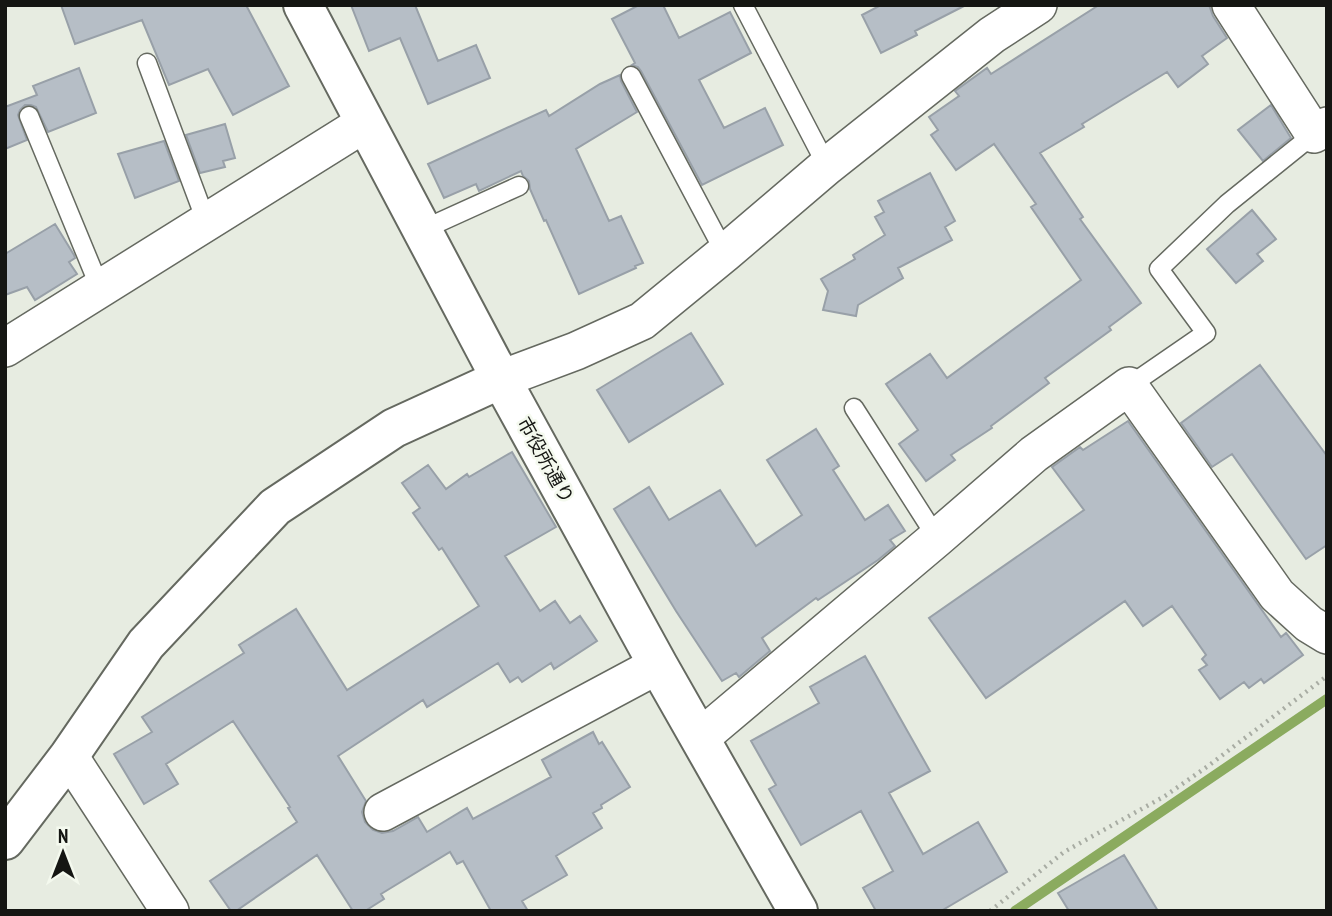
<svg xmlns="http://www.w3.org/2000/svg" width="1332" height="916" font-family="'PT Sans Narrow','Noto Sans JP',sans-serif">
<style>
.lines{fill:none;stroke-linecap:round;stroke-linejoin:round}
.stream{stroke:#8bab5f;stroke-width:10}
.building{fill:#b6bec6;stroke:#98a0a8;stroke-width:2}
.lane-casing{stroke:#656960;stroke-width:21}
.street-casing{stroke:#656960;stroke-width:40}
.secondary-casing{stroke:#656960;stroke-width:42}
.path{stroke:#a8aca3;stroke-width:4.5;stroke-dasharray:2 5;stroke-linecap:butt}
.lane{stroke:#fff;stroke-width:18}
.street{stroke:#fff;stroke-width:37}
.secondary{stroke:#fff;stroke-width:38}
.labels{text-anchor:middle;stroke-width:5;stroke-linejoin:round;paint-order:stroke}
.street-label{font-size:19px;fill:#151613;stroke:#f4f9ee}
</style>
<rect width="100%" height="100%" fill="#e7ece1"/>
<g class="lines">
<path class="stream" d="M1015 911 1327 699"/>
</g>
<path class="building" d="M61 5H246L289 86 233 115 208 69 169 85 142 20 75 44Z
M351 5H415L438 61 476 45 490 78 428 104 400 38 369 51Z
M639 5H663L679 38 730 12 751 53 699 80 724 128 765 108 783 145 702 185 641 71 638 67 632 65 635 63 612 19Z
M881 5H966L915 31 917 35 881 53 862 15Z
M1099 5H1209L1213 16 1227 38 1202 56 1208 64 1178 87 1167 72 1082 124 1084 127 1040 153 1083 217 1080 219 1141 303 1109 327 1111 330 1045 378 1049 383 991 426 992 428 951 455 955 460 926 481 899 444 918 430 886 384 930 354 947 378 1081 280 1031 207 1036 204 994 144 956 170 931 135 938 130 929 117 959 96 955 91 987 68 991 74Z
M79 68 96 113 48 132 36 107 31 105H25L20 110 18 115 27 140 5 149V107L37 95 33 86Z
M620 75 621 81 637 112 576 149 609 221 621 216 643 263 635 266 636 268 579 294 546 220 544 221 530 189 529 181 523 176 521 171 479 191 476 184 444 198 428 164 546 110 549 116 600 84Z
M1271 105 1291 138 1263 161 1238 130Z
M225 124 235 158 223 161 225 167 200 173 186 135Z
M164 141 179 181 135 198 118 154Z
M930 173 955 221 945 227 952 240 898 268 903 278 858 305 856 316 823 310 828 291 821 279 855 259 853 255 885 235 875 217 884 212 878 201Z
M1252 210 1276 239 1257 254 1263 261 1236 283 1207 249Z
M55 224 74 255 75 258 69 262 77 274 35 300 27 287 5 295V254Z
M691 333 723 384 629 442 597 390Z
M1260 365 1327 456V545L1306 559 1232 454 1212 467 1181 423Z
M1128 421 1281 637 1286 633 1303 655 1264 683 1261 679 1249 688 1244 682 1220 699 1199 670 1207 665 1202 659 1206 655 1172 606 1143 626 1125 601 986 698 929 618 1084 510 1052 467 1080 447 1083 450Z
M816 429 839 466 833 470 865 520 888 505 905 531 890 540 895 546 878 560 818 600 816 598 762 638 770 651 739 677 736 673 722 681 676 611 614 509 649 487 669 520 720 490 756 546 802 515 767 460Z
M512 452 556 527 505 556 540 611 555 601 570 623 580 616 597 641 554 669 551 663 522 682 518 677 510 682 498 663 427 707 423 700 338 756 366 801 362 812 365 822 373 830 382 833 393 831 418 817 427 832 467 808 473 819 551 777 542 760 593 732 599 744 602 742 630 787 601 805 602 808 593 813 602 828 556 856 567 875 522 901 528 911H491L463 861 457 864 450 852 381 894 384 899 365 911H353L317 855 236 911H231L210 881 297 822 288 808 290 807 233 721 166 764 178 784 144 804 114 754 152 732 142 717 244 653 239 645 296 609 347 690 479 606 442 548 439 550 413 513 420 508 402 483 428 465 446 489 467 474 469 477Z
M865 656 930 771 889 793 923 854 978 822 1007 872 941 911H876L863 888 893 871 861 811 801 845 769 789 776 785 751 741 819 703 810 687Z
M1124 855 1158 911H1069L1058 893Z"/>
<g class="lines">
<g class="lane-casing">
<path id="lane" d="M743 5 827 166
M147 63 206 221
M631 76 725 253
M29 116 100 288
M422 230 519 186
M1129 386 1206 333 1159 269 1227 204 1314 134
M854 408 937 538"/>
</g>
<g class="street-casing">
<path id="street" d="M1231 5 1314 134 1327 126
M5 348 365 123
M501 379 576 351 642 321 725 253 827 166 992 35 1038 5
M700 738 937 538 1034 454 1129 386 1277 595 1309 624 1327 635
M69 756 170 911
M383 812 658 665"/>
</g>
<g class="secondary-casing">
<path id="secondary" d="M303 5 501 379 658 665 798 911
M5 840 69 756 146 644 275 507 394 428 501 379"/>
</g>
<path class="path" d="M990 911 1064 852 1165 796 1208 766 1327 676"/>
<use href="#lane" class="lane"/>
<use href="#street" class="street"/>
<use href="#secondary" class="secondary"/>
</g>
<g class="labels">
<g class="street-label">
<text transform="translate(546 460) rotate(61)" y="7">市役所通り</text>
</g>
</g>
<rect width="1332" height="916" fill="none" stroke="#151613" stroke-width="14"/>
<g transform="translate(63 853)" stroke="#f4f9ee" stroke-width="5" paint-order="stroke">
<path d="M0-5L12 26L0 18L-12 26Z" fill="#151613"/>
<text y="-10" font-size="19" font-weight="bold" text-anchor="middle" fill="#151613">N</text>
</g>
</svg>
